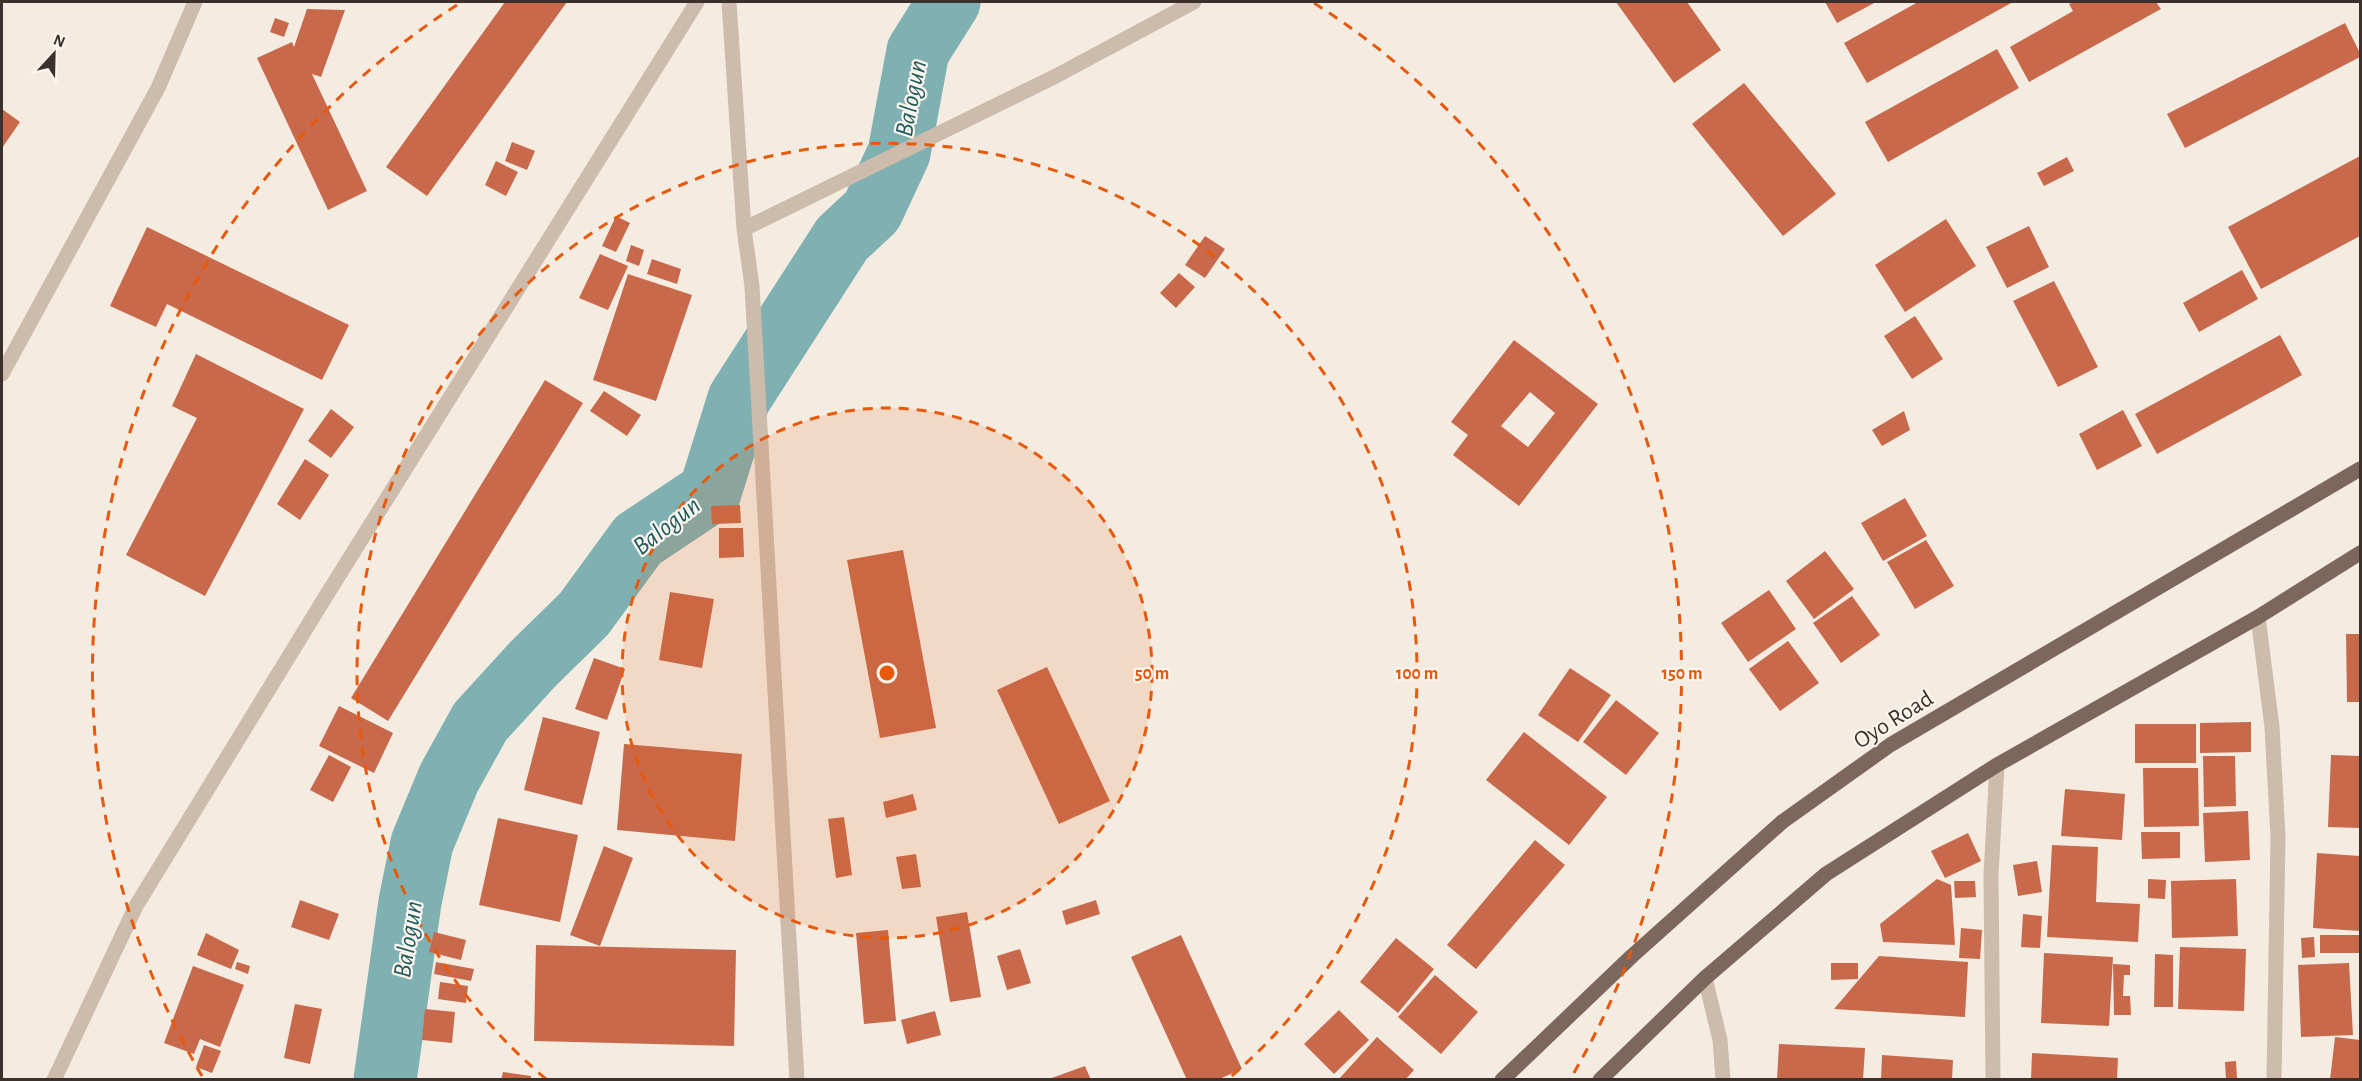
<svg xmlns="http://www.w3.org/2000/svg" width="2362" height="1081" font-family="'Alegreya Sans',sans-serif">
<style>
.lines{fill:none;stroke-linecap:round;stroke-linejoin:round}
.river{stroke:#7fb0b2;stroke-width:63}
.building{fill:#c8694b;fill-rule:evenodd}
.minor{stroke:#cdbbac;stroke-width:15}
.major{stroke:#7d675c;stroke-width:15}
.ring{fill:none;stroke:#e8590c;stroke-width:3;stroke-dasharray:10 8}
.labels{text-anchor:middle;stroke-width:4.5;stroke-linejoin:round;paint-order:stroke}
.street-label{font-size:24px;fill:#3b302b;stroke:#fbf5ee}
.water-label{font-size:26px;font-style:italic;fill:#1f5a5e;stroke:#fbf5ee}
.centre{fill:#e8590c;stroke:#fbf5ee;stroke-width:3}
.ring-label{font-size:18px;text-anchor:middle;font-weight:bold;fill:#e8590c;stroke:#fbf5ee;stroke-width:4.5;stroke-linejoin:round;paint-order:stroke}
</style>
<rect width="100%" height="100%" fill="#f4ebe1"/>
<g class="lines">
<path class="river" d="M385 1080 410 902 422 843 449 778 480 722 533 664 584 614 638 540 710 492 739 399 842 239 872 211 899 153 918 51 949 2"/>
</g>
<path class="building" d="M505 2H567L427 196 386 167Z
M1616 2H1687L1721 50 1674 83Z
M1825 2H1876L1837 23Z
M1918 2H2013L1867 83 1844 43Z
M2074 2H2156L2161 9 2029 82 2010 47 2073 11 2069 4Z
M307 9 345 10 321 77 312 74 367 191 328 210 257 58 292 42 294 47Z
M275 18 289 23 284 37 270 32Z
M2345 23 2360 53V57L2185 148 2167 114Z
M1997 49 2019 88 1888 162 1865 122Z
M1744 83 1836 194 1783 236 1692 124Z
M2 109 20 122 2 148Z
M512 142 535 151 527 170 505 161Z
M2360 156V236L2261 289 2228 227Z
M2067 157 2074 171 2044 186 2037 173Z
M496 161 518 172 506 196 485 185Z
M616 216 630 223 616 252 602 246Z
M1946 219 1976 266 1905 312 1875 265Z
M2029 226 2049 267 2007 288 1986 247Z
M147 227 349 325 322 380 167 304 156 327 110 306Z
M1205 236 1225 249 1205 278 1185 265Z
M631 245 644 250 639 266 626 261Z
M600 254 628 266 608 310 579 298Z
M652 259 681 269 677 284 647 274Z
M2242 270 2258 299 2199 332 2183 303Z
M1179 273 1195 287 1176 308 1160 293Z
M628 274 692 295 656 401 593 380Z
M2054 281 2098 367 2058 387 2013 301Z
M1915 316 1943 359 1912 379 1884 336Z
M2280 335 2302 375 2157 454 2135 414Z
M1514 340 1598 404 1519 506 1453 455 1468 435 1451 422ZM1530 392 1555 413 1528 447 1501 426Z
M196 354 304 409 205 596 126 555 197 418 172 406Z
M545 380 583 403 388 721 351 698Z
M604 391 641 415 627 436 590 411Z
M331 409 354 427 331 458 308 441Z
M2123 410 2142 446 2097 470 2079 434Z
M1904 411 1910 430 1882 446 1872 430Z
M305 459 329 475 300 520 277 504Z
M1905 498 1927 536 1883 561 1861 523Z
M740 505 741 523 712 524 711 506Z
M719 528H743L744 557 719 558Z
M1926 540 1954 586 1915 609 1887 562Z
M903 550 936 728 880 738 847 560Z
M1825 551 1854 589 1814 619 1786 581Z
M1769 590 1796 629 1748 662 1721 623Z
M670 592 714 599 702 668 659 660Z
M1852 596 1880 635 1841 663 1813 623Z
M2346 634H2360V702H2347Z
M1788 641 1819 683 1780 711 1749 669Z
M594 658 625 669 607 720 575 709Z
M1047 667 1110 801 1059 824 997 690Z
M1570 668 1611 695 1578 742 1538 715Z
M1616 700 1659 733 1626 775 1583 742Z
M339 706 393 733 374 773 319 746Z
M543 717 600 732 582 805 524 790Z
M2251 722V752L2200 753V723Z
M2135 724H2196V763H2135Z
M1524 732 1607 797 1569 845 1486 780Z
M624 744 742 754 735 841 617 830Z
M329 755 351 767 333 802 310 790Z
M2331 755 2360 756V828L2328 827Z
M2203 756H2235L2236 806 2204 807Z
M2143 768H2198L2199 826 2144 827Z
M2065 789 2125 794 2122 840 2061 836Z
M913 794 917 810 886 818 883 802Z
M2248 811 2250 860 2205 862 2203 813Z
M844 817 852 875 836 878 828 819Z
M498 818 578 835 560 922 479 905Z
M2141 832H2180V858L2142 859Z
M1968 833 1981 861 1945 878 1931 851Z
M1535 840 1565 865 1476 969 1447 945Z
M2052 845 2098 847 2096 902 2140 904 2138 942 2047 937Z
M604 846 633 858 600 946 570 935Z
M2317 853 2360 856V931L2313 928Z
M916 854 921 887 902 889 896 857Z
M2037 861 2042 892 2018 896 2013 865Z
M1937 879 1951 885 1955 945 1883 942 1880 924Z
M2148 879 2166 880 2165 899 2148 898Z
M2236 879 2238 936 2172 938 2171 881Z
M1954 881H1975L1976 897 1955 898Z
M300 900 339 914 329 940 291 927Z
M1096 900 1100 914 1066 925 1062 911Z
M967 912 981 997 950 1002 936 917Z
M2023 914 2042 916 2040 948 2021 947Z
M1961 928 1982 930 1980 959 1959 958Z
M888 930 896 1021 864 1024 856 933Z
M434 932 466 940 461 960 429 952Z
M206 933 239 950 231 969 197 955Z
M1181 935 1242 1069 1217 1080H1187L1131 957Z
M2320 935H2360V953H2320Z
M2314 937 2315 957 2302 958 2301 938Z
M1396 938 1434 969 1398 1013 1360 982Z
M536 945 736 950 734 1046 534 1041Z
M2180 947 2246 949 2244 1011 2178 1009Z
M1020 949 1031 983 1007 990 997 956Z
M2044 953 2113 957 2109 1026 2041 1023Z
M2155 954 2173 955V1007H2154Z
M1879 956 1968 962 1965 1017 1834 1009Z
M237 962 250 966 248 974 235 969Z
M436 962 474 969 471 981 434 974Z
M1831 963H1858V979L1831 980Z
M2349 963 2353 1035 2301 1037 2298 965Z
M2113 964 2130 965V975H2124L2123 996H2130L2131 1015H2114Z
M193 966 244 985 220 1047 200 1039 194 1054 164 1043Z
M1435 975 1478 1012 1441 1054 1398 1017Z
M440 982 468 986 466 1003 438 999Z
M295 1004 322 1009 310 1064 284 1058Z
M425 1009 455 1012 452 1043 422 1040Z
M1339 1010 1369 1040 1334 1074 1304 1044Z
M935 1011 941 1035 907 1044 901 1020Z
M1377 1037 1414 1070 1405 1080H1338Z
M2335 1037 2360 1040V1080H2330Z
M1779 1044 1865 1048 1863 1080H1777Z
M204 1045 221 1051 212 1073 196 1067Z
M2032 1053 2118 1058 2117 1080H2031Z
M1882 1055 1953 1060 1952 1080H1881Z
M2236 1061 2237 1078 2226 1079 2225 1062Z
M1085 1066 1091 1080H1049V1079Z
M503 1072 531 1076V1080H501Z"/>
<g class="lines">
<path class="minor" d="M729 2 744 229 752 286 797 1080
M744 229 1056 76 1194 2
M2 374 158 88 195 2
M2258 617 2272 727 2278 836 2274 1080
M1705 978 1720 1040 1723 1080
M54 1080 136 906 326 596 697 2
M1993 1080 1991 875 1997 765"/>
<path class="major" d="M1502 1080 1632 956 1782 822 1890 745 2360 469
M1600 1080 1705 978 1826 874 1997 765 2258 617 2360 553"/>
</g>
<circle cx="887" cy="673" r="265" fill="#e8590c" fill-opacity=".12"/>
<g class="ring">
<circle cx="887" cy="673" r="265"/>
<path d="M546 1079A530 530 0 1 1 1228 1079"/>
<path d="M202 1076A795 795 0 0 1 460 3M1314 3A795 795 0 0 1 1572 1076"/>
</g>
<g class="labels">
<g class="street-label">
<text transform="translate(1893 719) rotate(-32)" y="8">Oyo Road</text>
</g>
<g class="water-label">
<text transform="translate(910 98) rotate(-79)" y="9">Balogun</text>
<text transform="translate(666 525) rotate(-38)" y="9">Balogun</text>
<text transform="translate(407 939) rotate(-81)" y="9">Balogun</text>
</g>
</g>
<circle cx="887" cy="673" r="9" class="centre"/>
<g class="ring-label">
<text x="1152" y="679">50 m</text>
<text x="1417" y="679">100 m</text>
<text x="1682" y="679">150 m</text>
</g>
<rect width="2362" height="1081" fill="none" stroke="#3b302b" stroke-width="6"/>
<g transform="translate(54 54) rotate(22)" stroke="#fbf5ee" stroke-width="4.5" paint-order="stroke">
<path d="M0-4.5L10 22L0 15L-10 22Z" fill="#3b302b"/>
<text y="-9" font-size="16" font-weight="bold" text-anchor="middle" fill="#3b302b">N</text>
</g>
</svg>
